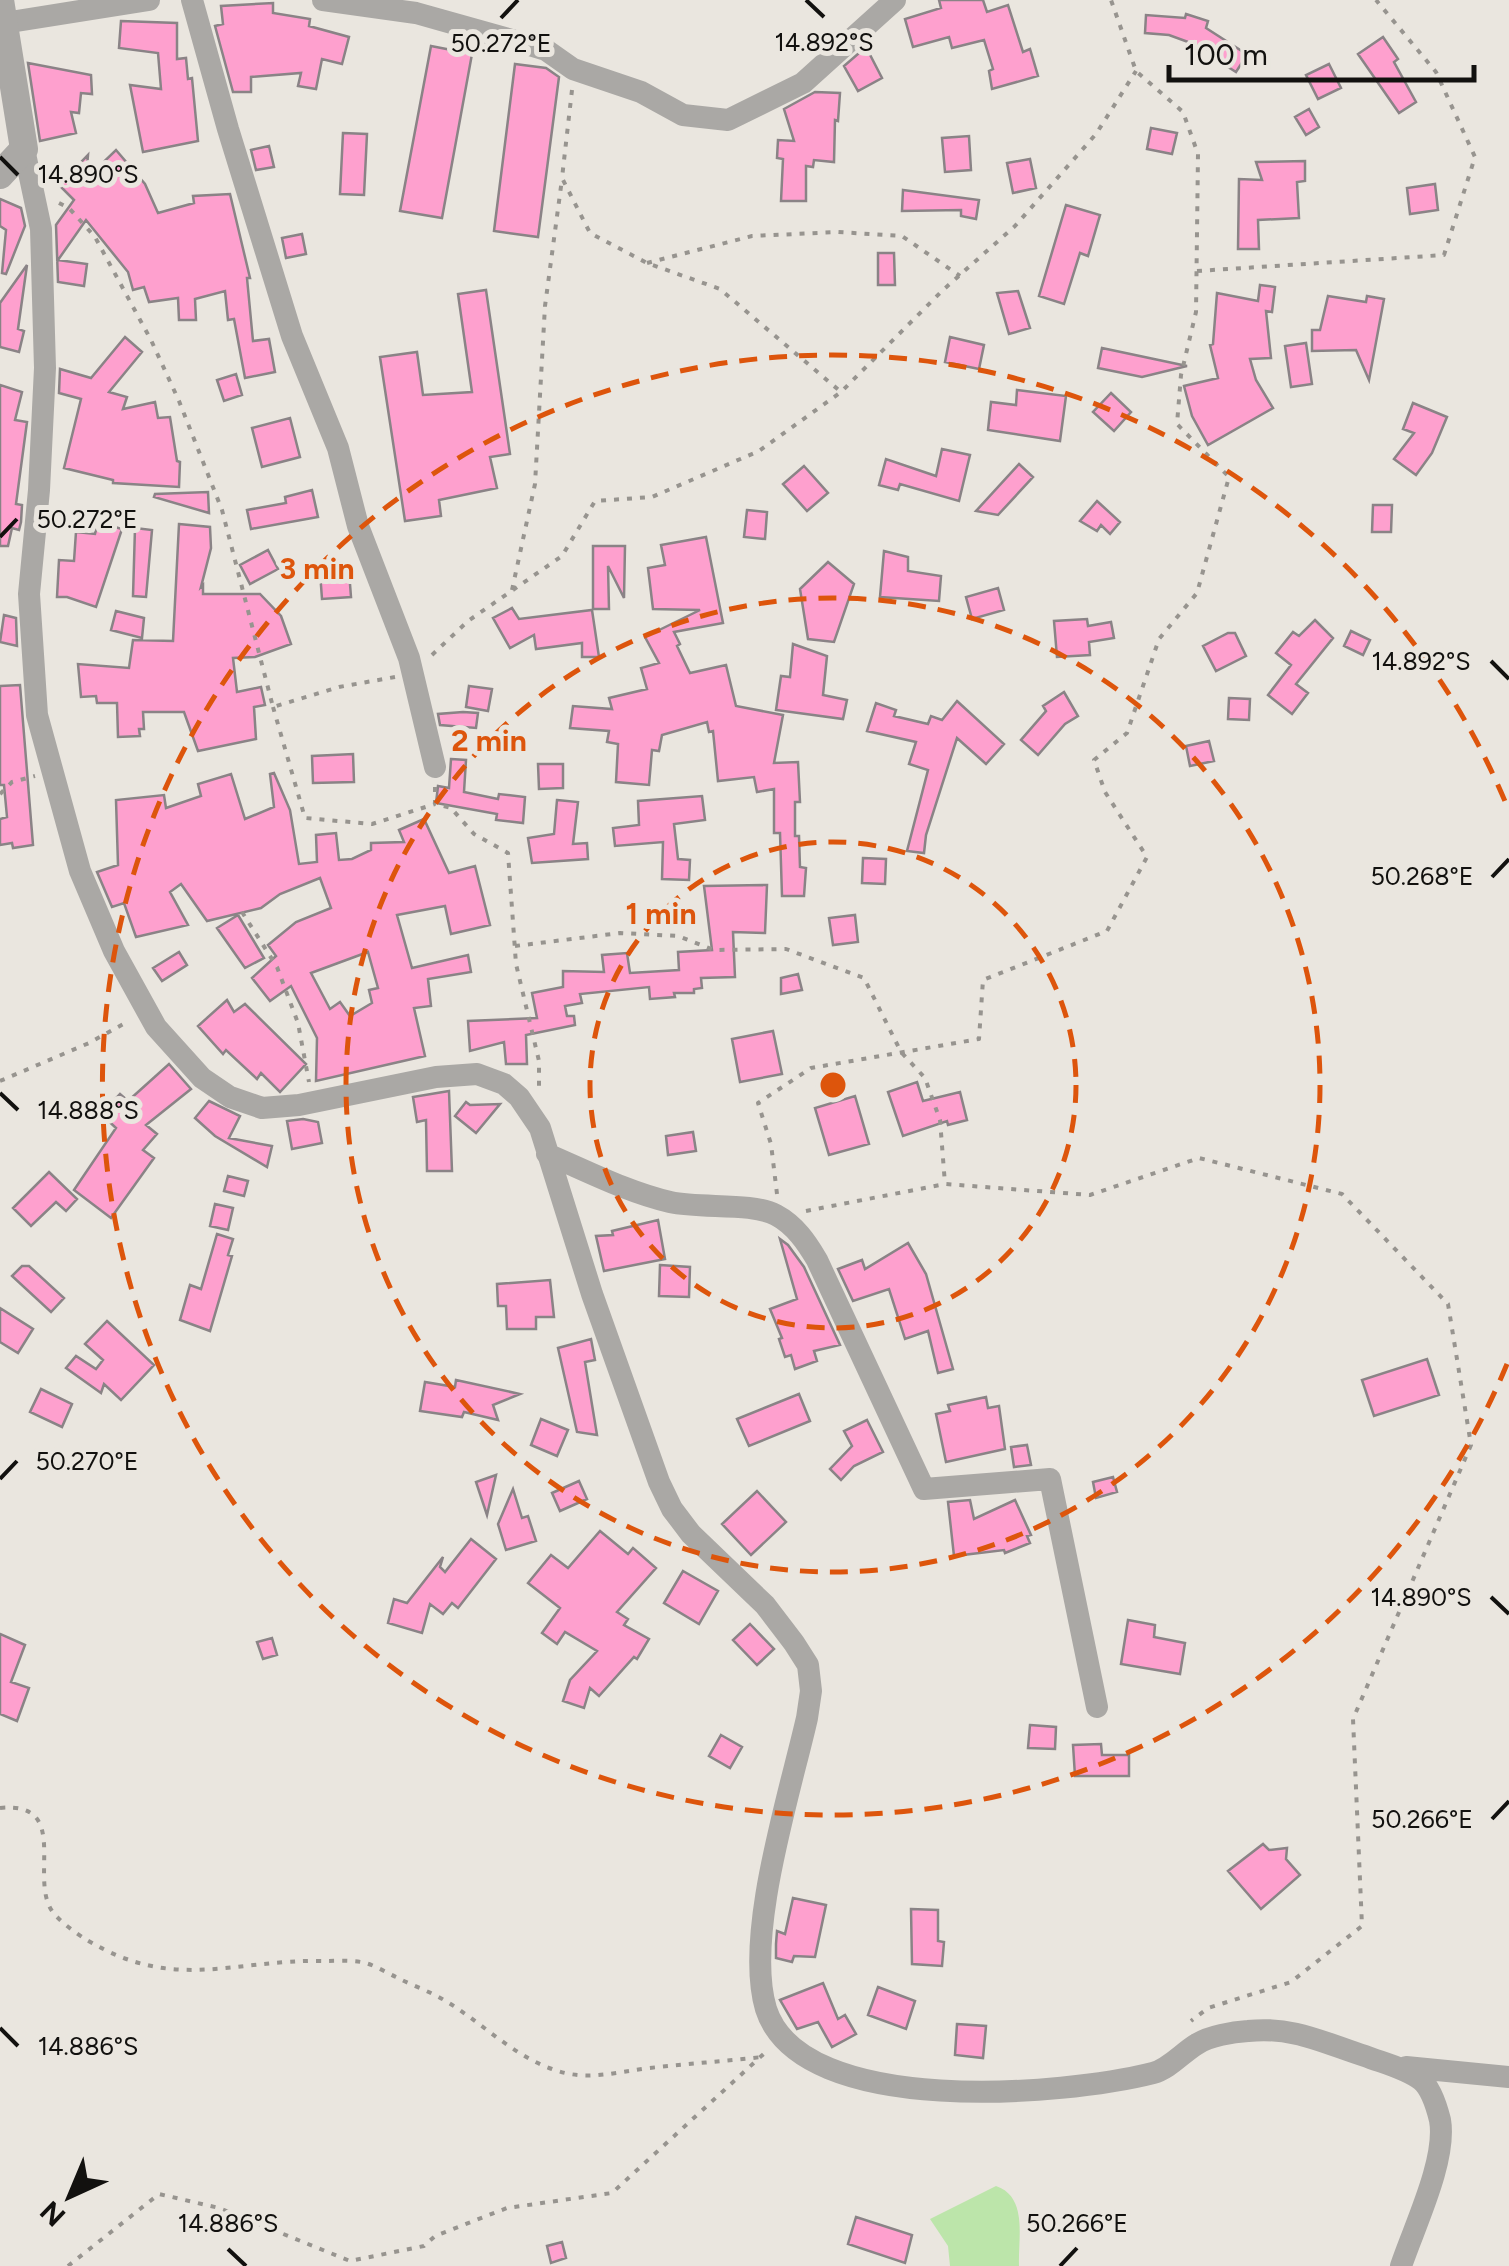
<svg xmlns="http://www.w3.org/2000/svg" width="1509" height="2266" font-family="Figtree,sans-serif">
<style>
.green{fill:#bce5aa}
.building{fill:#fea0ce;stroke:#8a8386;stroke-width:2.5;fill-rule:evenodd}
.lines{fill:none;stroke-linecap:round;stroke-linejoin:round}
.path{stroke:#97948f;stroke-width:4;stroke-dasharray:5 8;stroke-linecap:butt}
.minor{stroke:#aaa8a5;stroke-width:22}
.tertiary{stroke:#aaa8a5;stroke-width:28}
.ticks{fill:none;stroke:#12110f;stroke-width:4}
.ring{fill:none;stroke:#dd550c;stroke-width:5;stroke-dasharray:18 12}
.ticks-label{font-size:25px;text-anchor:middle;fill:#12110f;stroke:#eae6df;stroke-width:10;stroke-linejoin:round;paint-order:stroke}
.centre{fill:#dd550c;stroke:#eae6df;stroke-width:5}
.ring-label{font-size:30px;text-anchor:middle;font-weight:bold;fill:#dd550c;stroke:#eae6df;stroke-width:10;stroke-linejoin:round;paint-order:stroke}
</style>
<rect width="100%" height="100%" fill="#eae6df"/>
<path class="green" d="M996 2186C1028 2197 1018 2237 1019 2266H950L948 2246 930 2219Z"/>
<path class="building" d="M939 0H983L987 12 1008 5 1023 52 1030 49 1038 76 992 89 989 71 993 69 984 40 952 48 949 37 913 47 905 19 941 8Z
M273 3V13L310 19 309 26 349 37 342 64 322 59 316 89 298 86 301 73 251 77V92H233L215 26 223 24 221 6Z
M1186 14 1208 21 1206 28 1251 57 1248 63 1243 61 1236 72 1217 60 1221 54 1169 35 1145 33 1146 15 1185 18Z
M121 21 177 23V59L186 58 188 79 192 78 198 141 143 152 130 85 161 89 158 53 119 48Z
M1383 37 1398 59 1394 62 1416 102 1399 113 1358 54Z
M431 46 472 54 442 218 400 211Z
M866 47 882 78 858 91 844 66Z
M28 63 91 75 92 94 81 93 79 113 71 112 76 133 40 141Z
M515 64 546 68 559 77 538 237 494 231Z
M1329 64 1341 88 1318 99 1306 75Z
M815 92 840 93 838 121 835 120 834 162 814 160 813 167 806 166V201H781L783 159 777 158 778 140 794 141 784 109Z
M1309 109 1319 127 1306 135 1295 117Z
M1151 128 1177 133 1172 154 1147 149Z
M343 133 367 134 364 195 340 194Z
M969 136 971 170 945 172 942 138Z
M269 146 274 167 256 170 251 150Z
M116 150 145 184 158 213 194 203 193 196 230 194 250 278H247L253 341 269 339 275 372 245 378 234 319 228 320 225 291 195 299 196 320H179L178 298 149 302 144 287 133 290 128 272 86 220 58 260 87 264 84 286 58 282 56 225 74 200 59 185 88 155 86 179Z
M1030 159 1036 188 1013 193 1007 163Z
M1305 161V181L1297 182 1299 218 1258 220 1259 249H1238L1239 179 1262 180 1256 162Z
M1435 184 1438 210 1410 214 1407 188Z
M903 190 979 200 976 219 961 216V210L902 211Z
M0 199 21 208 25 226 6 274 2 273 6 230 0 226Z
M1066 205 1100 215 1088 256 1080 253 1064 304 1039 296Z
M302 234 306 254 286 258 282 238Z
M878 253H894L895 285H878Z
M27 265 18 329 24 331 19 352 0 347V303Z
M1260 285 1275 287 1272 312 1266 311 1271 358 1250 359 1256 380 1273 408 1208 445 1192 416 1184 386 1218 378 1210 345 1213 344 1217 293 1258 301Z
M486 290 510 454 490 457 497 488 439 500 441 516 405 521 380 357 417 352 423 395 472 392 458 294Z
M1018 291 1030 328 1009 334 997 293Z
M1328 296 1366 302 1367 296 1384 299 1369 380 1356 350 1312 351V330H1320Z
M125 337 142 352 109 392 127 397 123 409 155 402 158 418 170 417 177 461 180 462 179 487 113 483V480L64 468 81 399 59 393 60 369 91 378Z
M950 337 984 345 979 369 945 362Z
M1306 343 1312 384 1291 387 1285 346Z
M1102 348 1187 366 1142 377 1098 368Z
M236 374 242 395 224 401 217 380Z
M0 385 22 392 15 420 27 422 16 504 22 505 21 522 19 530 12 528 8 546H0Z
M1017 390 1066 396 1060 441 988 430 991 402 1016 405Z
M1111 393 1131 412 1114 431 1093 412Z
M1413 403 1447 417 1432 453 1416 475 1394 459 1414 433 1403 429Z
M290 418 300 457 262 467 252 428Z
M942 449 970 455 959 501 900 484 898 490 879 485 886 459 936 476Z
M1019 464 1033 477 998 515 976 511Z
M804 466 828 493 807 511 783 484Z
M312 490 318 517 251 529 247 510 286 503 285 497Z
M208 492 209 513 154 497 155 494Z
M1097 501 1120 522 1110 534 1101 525 1097 531 1080 521Z
M1373 505H1392L1391 532H1372Z
M747 510 767 512 765 539 744 537Z
M98 522 122 529 96 607 67 597H57L59 560 74 561 76 532 95 534Z
M179 524 210 527 211 548 201 587 203 585V594H260L281 616 291 644 255 657 233 658 237 692 261 687 265 705 254 707 256 739 198 751 184 712H143L144 729H139L140 736 118 737 117 703H97L96 696 81 697 78 664 129 668 133 640 173 641Z
M135 528 152 530 146 597 133 596Z
M706 537 723 623 674 632 680 644 677 646 690 673 726 665 736 706 783 715 774 763 798 762 800 802H795V836H799L800 867 806 868 804 896H782L780 833H774V789L757 792 754 777 718 781 713 731 709 732 707 722 662 735 659 751 652 750 649 785 616 782 618 744 607 742 609 731 570 728 573 706 612 709 609 698 647 689 641 668 659 663 645 637 700 610 653 609 648 568 665 565 661 545Z
M593 546H625L624 598 608 566 609 609H593Z
M268 550 278 569 250 584 240 565Z
M884 551 908 557V571L941 576 939 601 880 597Z
M828 562 854 584 834 642 808 639 800 589Z
M349 571 351 597 322 599 320 572Z
M998 588 1004 610 972 619 966 597Z
M512 608 519 619 592 610 599 657H582V643L536 649 534 635 510 648 493 618Z
M116 611 144 618 142 638 111 630Z
M4 615 16 618 17 646 0 642Z
M1087 619 1088 626 1111 622 1114 638 1089 642 1090 655 1057 657 1054 621Z
M1315 620 1333 638 1296 684 1308 693 1292 714 1268 695 1291 665 1276 653 1293 632 1299 636Z
M1351 631 1370 640 1363 655 1344 646Z
M1228 633H1235L1246 656 1216 671 1203 646Z
M793 644 827 656 823 695 847 700 843 719 776 710 781 676 790 677Z
M20 685 33 845 13 848 12 843 0 845V819L7 817 4 785H0V686Z
M469 686 492 689 488 711 466 707Z
M1064 692 1078 716 1065 724 1038 755 1021 740 1046 711 1043 706Z
M1229 698 1250 699 1249 720 1228 719Z
M957 701 1004 744 986 764 957 738 926 835 924 853 907 851 928 770 909 764 916 742 867 731 876 703 896 710 894 716 928 724 931 716 942 720Z
M463 712 478 713 476 728 440 725 438 714Z
M1209 741 1214 761 1190 766 1186 746Z
M353 754 354 782 313 783 312 756Z
M451 759 466 760 464 792 498 799 499 794 525 797 523 823 496 820 497 814 436 803 438 786 449 788Z
M538 764H563V788L539 789Z
M274 773 290 810 299 864 317 862 316 835 336 833 339 860 352 859 371 850V843L404 842 399 830 424 819 449 873 475 866 490 925 451 934 445 906 397 915 412 968 468 955 471 972 428 979 431 1006 414 1008 425 1056 316 1081 317 1038 291 986 270 1001 252 978 276 956 268 945 296 922 331 908 320 878 280 894 261 908 207 921 181 884 170 892 188 925 136 937 124 903 112 907 97 872 118 865 116 800 164 795 166 808 201 796 198 784 231 774 245 819 274 807 270 774ZM368 952 378 988 369 990 372 1003 350 1016 340 1002 330 1009 311 973Z
M702 796 705 820 674 824 678 859 690 860 689 880 662 879 663 842 615 846 613 828 639 825 638 801Z
M557 800 578 802 573 844 587 843 588 859 532 863 528 838 554 834Z
M863 858 886 859 885 884 862 883Z
M767 885 765 933 733 932 735 977 701 978 702 988 694 989V993H674L675 997 650 999 649 987 580 994 582 1003 565 1006 567 1016H574L575 1025 526 1035 527 1064H506L504 1042 470 1051 468 1021 537 1018 532 993 563 987V971L604 972 602 955 627 953 630 973 679 970 678 952 712 950 704 886Z
M238 915 264 958 245 968 217 928Z
M855 915 858 942 833 945 829 918Z
M179 952 187 965 162 981 153 968Z
M798 974 802 990 781 994V978Z
M227 1000 234 1012 245 1004 306 1064 280 1092 261 1073 257 1079 226 1050 223 1054 198 1026Z
M773 1031 782 1074 740 1082 732 1039Z
M169 1064 191 1089 146 1125 157 1134 143 1150 154 1158 111 1218 74 1190 116 1128 101 1114 120 1094 128 1101Z
M917 1082 923 1101 960 1092 967 1120 948 1125 947 1121 903 1136 888 1092Z
M449 1091 452 1171H427L426 1120 417 1122 413 1097Z
M855 1096 869 1144 829 1155 815 1108Z
M209 1101 240 1116 229 1138 272 1146 267 1167 215 1136 195 1118Z
M466 1102 470 1105 500 1104 476 1133 455 1116Z
M303 1119 318 1122 322 1143 292 1149 287 1121Z
M693 1132 696 1151 668 1155 666 1136Z
M49 1172 77 1199 66 1211 56 1202 31 1226 13 1208Z
M228 1176 248 1181 244 1196 224 1191Z
M215 1204 233 1208 228 1230 210 1226Z
M658 1220 665 1259 604 1271 596 1236 613 1235 612 1231Z
M217 1234 233 1239 228 1255 232 1256 210 1331 180 1320 190 1285 201 1289Z
M780 1239 788 1245 804 1267 840 1345 814 1351 817 1361 795 1369 791 1355 785 1357 779 1339 782 1338 770 1309 797 1299Z
M908 1243 926 1274 953 1369 938 1373 928 1331 905 1339 889 1289 853 1301 838 1269 862 1260 865 1269Z
M660 1265 690 1267 689 1297 659 1296Z
M22 1266H29L64 1298 51 1312 12 1276Z
M550 1280 554 1317H536V1329H507L506 1306H498L497 1284Z
M0 1308 33 1329 18 1353 0 1342Z
M107 1321 154 1365 121 1400 104 1384 101 1393 66 1368 76 1356 96 1369 103 1360 85 1344Z
M591 1339 595 1360 585 1362 597 1435 577 1432 558 1348Z
M1427 1359 1439 1395 1374 1416 1362 1380Z
M456 1380 520 1394 493 1405 498 1420 464 1412 462 1417 420 1411 425 1382 455 1387Z
M41 1389 72 1404 62 1427 30 1412Z
M799 1394 810 1421 749 1446 737 1419Z
M986 1397 988 1408 999 1406 1005 1449 946 1462 936 1414 950 1411 948 1405Z
M541 1419 568 1430 557 1456 531 1445Z
M867 1420 883 1452 854 1466 841 1480 830 1469 852 1446 844 1431Z
M1027 1445 1031 1465 1014 1467 1011 1447Z
M496 1475 487 1515 476 1482Z
M1113 1477 1117 1492 1096 1498 1093 1482Z
M579 1481 587 1499 560 1511 552 1493Z
M513 1489 522 1518 528 1516 536 1541 506 1550 498 1524Z
M757 1491 786 1522 751 1555 722 1524Z
M970 1500 974 1519 1015 1500 1031 1535 1027 1536 1030 1543 1005 1553 1004 1550 954 1556 948 1502Z
M600 1531 628 1554 633 1548 656 1568 617 1612 628 1619 624 1625 649 1639 637 1659 634 1657 599 1696 590 1688 584 1708 563 1701 570 1680 597 1651 565 1632 557 1644 542 1633 560 1608 528 1583 551 1555 568 1568Z
M471 1539 496 1559 458 1608 452 1603 443 1614 430 1604 422 1633 388 1623 394 1599 407 1603 443 1557 440 1567 445 1572Z
M683 1571 718 1591 699 1624 664 1603Z
M1128 1620 1155 1625 1154 1637 1185 1643 1180 1674 1121 1664Z
M750 1624 774 1649 757 1665 733 1640Z
M0 1634 25 1645 11 1682 29 1688 17 1721 0 1714Z
M272 1638 277 1655 263 1659 257 1642Z
M1030 1725 1056 1727 1055 1749 1028 1748Z
M721 1735 742 1747 730 1768 709 1756Z
M1101 1744 1102 1755H1129V1776H1075L1073 1745Z
M1263 1844 1269 1850 1287 1848 1286 1859 1300 1875 1261 1909 1228 1871Z
M793 1898 826 1905 815 1957 794 1956 792 1962 776 1958V1944L777 1931 785 1934Z
M911 1909 938 1910V1941L944 1942 942 1966 912 1964Z
M823 1983 838 2019 845 2015 856 2034 832 2047 818 2022 797 2029 780 2000Z
M878 1987 915 2001 906 2029 868 2015Z
M957 2024 986 2026 983 2058 955 2055Z
M856 2217 912 2235 905 2263 848 2244Z
M562 2242 566 2258 551 2263 547 2246Z"/>
<g class="lines">
<path class="path" d="M572 90 562 178 590 233 647 263 720 289 841 392
M59 203 69 208 95 237 151 340 179 401 222 510 273 707 339 687 395 677
M647 263 752 236 838 232 902 236 960 276
M1197 271 1444 255 1475 157 1436 72 1376 0
M512 590 535 484 545 306 562 179
M432 655 468 621 562 556 595 501 652 497 759 451 841 392 943 290 1015 226 1096 134 1136 71
M273 707 305 818 372 824 435 804
M435 787V804L451 808 474 834 508 853 516 964 539 1061V1089
M0 794 12 782 35 776
M242 912 277 967 298 1023 309 1082
M515 946 620 933 678 936 714 950 786 949 864 978 901 1052 925 1078 940 1120 945 1184
M0 1081 89 1043 127 1022
M777 1194 771 1144 758 1103 811 1068 979 1039 983 980 1107 931 1147 857 1105 792 1094 760 1127 733 1159 639 1197 593 1229 477 1177 424 1181 375 1196 312 1198 154 1183 112 1136 71 1111 0
M806 1211 945 1184 1090 1195 1199 1158 1342 1194 1448 1304 1471 1445 1353 1719 1362 1926 1291 1982 1208 2008 1191 2021
M0 1808C71 1801 29 1877 52 1911 59 1921 77 1934 87 1940 175 1993 233 1959 323 1961 335 1961 349 1960 361 1962 373 1964 385 1972 396 1977 411 1985 429 1991 444 2000 480 2021 512 2055 552 2069 586 2082 615 2072 649 2068 687 2064 724 2061 762 2057
M68 2266 159 2194 219 2208 350 2261 424 2246 435 2236 507 2208 612 2193 769 2049"/>
<path class="minor" d="M192 0 228 129 292 336 338 448 358 526 409 658 435 767
M323 0 416 13 526 44 546 50 573 69 641 92 683 115 728 120 803 83 895 0
M4 23 149 0
M24 149 41 229 45 368 39 490 29 594 37 715 80 871 114 951 156 1027 202 1078 230 1097 262 1108 299 1105 436 1077 477 1074 504 1084 519 1097 540 1128 592 1294 659 1482 672 1509 691 1534 765 1605 794 1643 808 1665 811 1691 807 1718C790 1793 744 1936 766 2009 801 2119 1067 2095 1153 2073 1169 2069 1182 2053 1197 2044 1209 2036 1233 2032 1248 2031 1293 2026 1324 2043 1365 2056 1383 2063 1405 2068 1421 2080 1431 2088 1437 2108 1440 2120 1447 2160 1414 2227 1401 2266
M547 1154C587 1171 627 1192 670 1202 702 1209 751 1202 776 1215 795 1225 807 1243 817 1260L924 1489 1050 1479 1097 1707
M1406 2067 1509 2077"/>
<path class="tertiary" d="M0 0 24 149 0 175"/>
</g>
<path class="ticks" d="M806 0 824 17M501 18 518 0M0 157 18 175M0 537 17 519M1491 661 1509 679M1492 877 1509 859M0 1093 18 1110M0 1479 17 1461M1491 1597 1509 1614M1492 1819 1509 1801M0 2028 18 2046M228 2249 246 2266M1060 2266 1077 2248"/>
<g class="ring">
<circle cx="833" cy="1085" r="243"/>
<circle cx="833" cy="1085" r="487"/>
<path d="M1507 1364A730 730 0 1 1 1507 806"/>
</g>
<g class="ticks-label">
<text x="824" y="51">14.892°S</text>
<text x="501" y="52">50.272°E</text>
<text x="88" y="183">14.890°S</text>
<text x="87" y="528">50.272°E</text>
<text x="1421" y="670">14.892°S</text>
<text x="1422" y="885">50.268°E</text>
<text x="88" y="1119">14.888°S</text>
<text x="87" y="1470">50.270°E</text>
<text x="1421" y="1606">14.890°S</text>
<text x="1422" y="1828">50.266°E</text>
<text x="88" y="2055">14.886°S</text>
<text x="1077" y="2232">50.266°E</text>
<text x="228" y="2232">14.886°S</text>
</g>
<circle cx="833" cy="1085" r="15" class="centre"/>
<g class="ring-label">
<text x="317" y="579">3 min</text>
<text x="489" y="751">2 min</text>
<text x="661" y="924">1 min</text>
</g>
<g transform="translate(70 2196) rotate(224)" stroke="#eae6df" stroke-width="8" paint-order="stroke">
<path d="M0-8L18 38L0 25L-18 38Z" fill="#12110f"/>
<text y="-15" font-size="28" font-weight="bold" text-anchor="middle" fill="#12110f">N</text>
</g>
<path d="M1169 65v15h305v-15" fill="none" stroke="#12110f" stroke-width="5"/>
<text x="1184" y="65" font-size="30" fill="#12110f" stroke="#eae6df" stroke-width="8" paint-order="stroke">100 m</text>
</svg>
